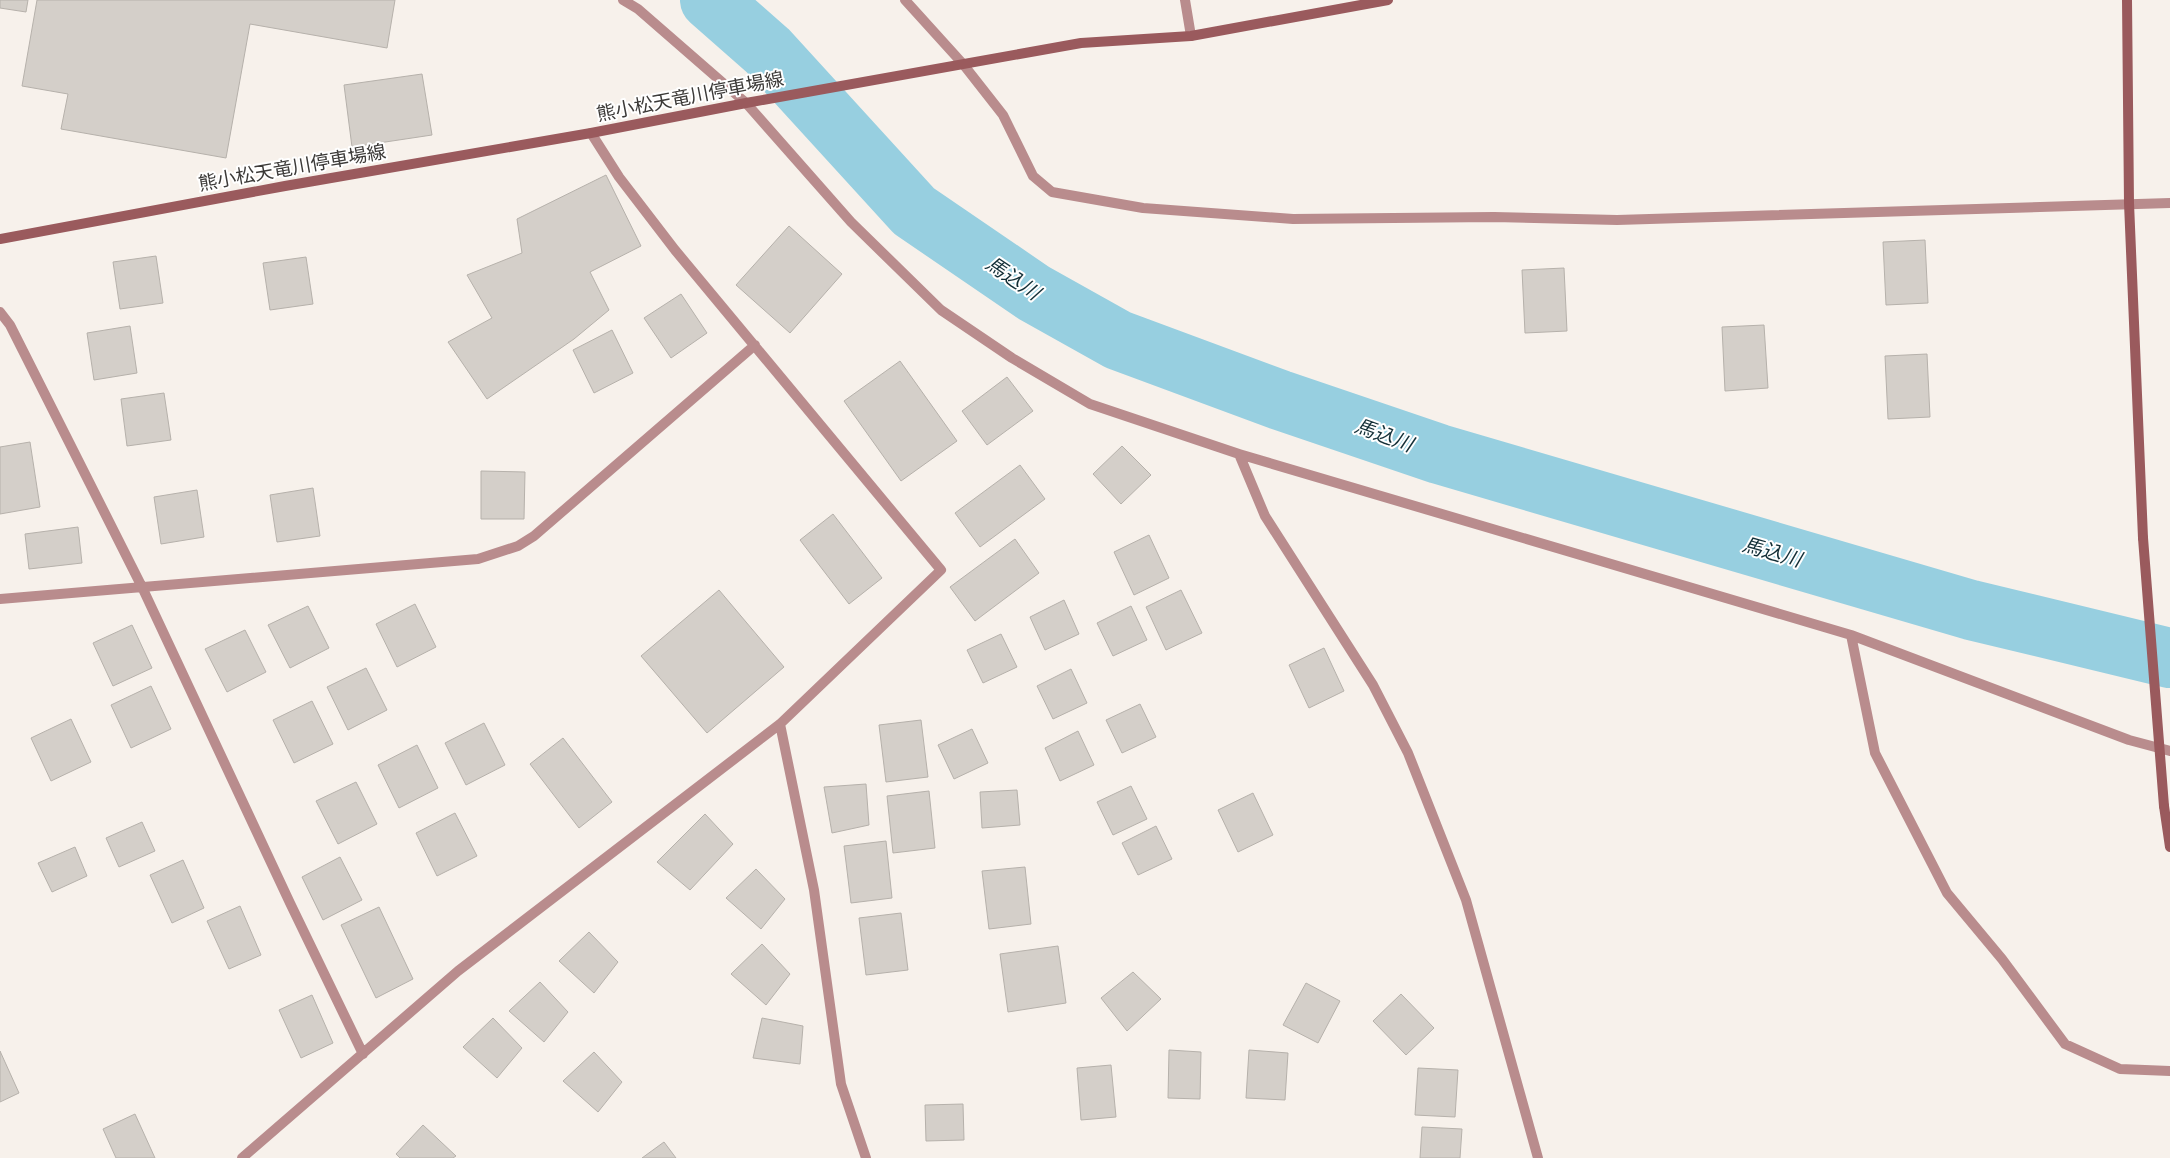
<svg xmlns="http://www.w3.org/2000/svg" width="2170" height="1158" font-family="'Space Grotesk','Noto Sans JP',sans-serif">
<style>
.lines{fill:none;stroke-linecap:round;stroke-linejoin:round}
.river{stroke:#97cfe0;stroke-width:60}
.building{fill:#d4cfc9;stroke:#b6b1ab}
.street{stroke:#b98c8d;stroke-width:10}
.secondary{stroke:#9a5a5d;stroke-width:10}
.secondary-bridge{stroke:#9a5a5d;stroke-width:10}
.labels{text-anchor:middle;stroke-width:4;stroke-linejoin:round;paint-order:stroke}
.street-label{font-size:19px;fill:#3c3a38;stroke:#fff}
.water-label{font-size:20px;font-style:italic;fill:#132f37;stroke:#fff}
</style>
<rect width="100%" height="100%" fill="#f7f1eb"/>
<g class="lines">
<path class="river" d="M710 0 768 51 914 211 1034 293 1118 340 1280 400 1439 454 1971 610 2170 658"/>
</g>
<path class="building" d="M0 0H28L26 12 0 8Z
M37 0H395L387 48 250 24 226 158 61 129 68 94 22 86Z
M422 74 432 135 352 147 344 85Z
M606 175 641 246 590 272 609 310 574 339 487 399 448 342 492 318 467 275 522 253 517 219Z
M789 226 842 274 790 333 736 285Z
M1925 240 1928 303 1886 305 1883 242Z
M156 256 163 303 120 309 113 262Z
M306 257 313 304 270 310 263 263Z
M1564 268 1567 331 1525 333 1522 270Z
M681 294 707 333 671 358 644 318Z
M1764 325 1768 388 1725 391 1722 327Z
M130 326 137 373 94 380 87 333Z
M612 330 633 373 594 393 573 350Z
M1927 354 1930 417 1888 419 1885 356Z
M900 361 957 441 901 481 844 401Z
M1007 377 1033 411 987 445 962 411Z
M164 393 171 440 127 446 121 399Z
M30 442 40 507 0 514V447Z
M1122 446 1151 475 1121 504 1093 474Z
M1020 465 1045 499 980 547 955 513Z
M481 471 525 472 524 519H481Z
M313 488 320 536 277 542 270 495Z
M197 490 204 537 161 544 154 497Z
M833 514 882 578 849 604 800 540Z
M78 527 82 563 29 569 25 534Z
M1149 535 1169 578 1134 595 1114 552Z
M1015 539 1039 573 975 621 950 587Z
M719 590 784 667 707 733 641 656Z
M1181 590 1202 633 1166 650 1146 607Z
M1064 600 1079 634 1045 650 1030 617Z
M415 604 436 647 397 667 376 624Z
M308 606 329 648 290 668 268 625Z
M1131 606 1147 640 1113 656 1097 623Z
M132 625 152 668 113 686 93 643Z
M245 630 266 672 227 692 205 649Z
M1001 634 1017 667 983 683 967 650Z
M1324 648 1344 691 1309 708 1289 665Z
M366 668 387 710 348 730 327 687Z
M1071 669 1087 703 1053 719 1037 686Z
M151 686 171 729 131 748 111 705Z
M312 701 333 744 294 763 273 720Z
M1140 704 1156 737 1122 753 1106 720Z
M71 719 91 762 51 781 31 738Z
M921 720 928 777 886 782 879 725Z
M484 723 505 765 466 785 445 743Z
M972 729 988 763 954 779 938 745Z
M1078 731 1094 765 1060 781 1045 748Z
M563 738 612 802 579 828 530 764Z
M417 745 438 788 399 808 378 765Z
M356 782 377 824 338 844 316 801Z
M866 784 869 825 832 833 824 787Z
M1131 786 1147 819 1113 835 1097 802Z
M1017 790 1020 825 982 828 980 792Z
M929 791 935 848 893 853 887 796Z
M1253 793 1273 835 1238 852 1218 810Z
M455 813 477 856 437 876 416 833Z
M705 814 733 844 690 890 657 862Z
M142 822 155 851 119 867 106 838Z
M1156 826 1172 859 1138 875 1122 843Z
M886 841 892 898 851 903 844 846Z
M75 847 87 876 52 892 38 863Z
M340 857 362 900 323 920 302 877Z
M183 860 204 908 172 923 150 875Z
M1025 867 1031 924 989 929 982 871Z
M756 869 785 899 761 929 726 898Z
M240 906 261 955 229 969 207 921Z
M379 907 413 979 376 998 341 925Z
M901 913 908 970 866 975 859 918Z
M589 932 618 962 594 993 559 961Z
M762 944 790 974 766 1005 731 974Z
M1058 946 1066 1003 1008 1012 1000 954Z
M1133 972 1161 999 1127 1031 1101 998Z
M540 982 568 1012 544 1042 509 1011Z
M1306 983 1340 1001 1318 1043 1283 1025Z
M1401 994 1434 1028 1406 1055 1373 1021Z
M312 995 333 1043 301 1058 279 1010Z
M493 1018 522 1048 497 1078 463 1047Z
M762 1018 803 1026 800 1064 753 1058Z
M1169 1050 1201 1052 1200 1099 1168 1098Z
M1249 1050 1288 1053 1285 1100 1246 1098Z
M0 1051 19 1093 0 1102Z
M594 1052 622 1082 598 1112 563 1081Z
M1111 1065 1116 1117 1081 1120 1077 1068Z
M1418 1068 1458 1070 1455 1117 1415 1115Z
M963 1104 964 1140 926 1141 925 1105Z
M135 1114 155 1158H116L103 1129Z
M423 1125 456 1156 453 1158H400L396 1154Z
M1422 1127 1462 1129 1460 1158H1420Z
M664 1142 676 1158H642Z"/>
<g class="lines">
<path class="street" d="M623 0 638 9 746 103 851 222 941 310 1012 358 1090 404 1239 454
M905 0 963 64 1003 115 1033 176 1052 192 1143 208 1293 219 1494 217 1617 220 2170 203
M1185 0 1191 36
M0 312 10 325 142 587 290 903 363 1054
M0 599 478 559 518 546 534 536 755 345
M1851 635 2129 740 2170 751
M780 724 814 890 841 1084 866 1158
M242 1158 458 971 780 724 941 570 675 250 619 177 591 133
M1538 1158 1466 900 1408 753 1373 685 1265 516 1239 454 1851 635 1875 753 1947 893 2002 959 2065 1044 2120 1069 2170 1071"/>
<path class="secondary" d="M2127 0 2129 203 2143 538
M0 239 285 186 591 133 746 103 1081 43 1191 36 1388 0
M2164 806 2170 847"/>
<path class="secondary-bridge" d="M2143 538 2164 806"/>
</g>
<g class="labels">
<g class="street-label">
<text transform="translate(690 96) rotate(-11)" y="7">熊小松天竜川停車場線</text>
<text transform="translate(292 167) rotate(-10)" y="7">熊小松天竜川停車場線</text>
</g>
<g class="water-label">
<text transform="translate(1013 278) rotate(34)" y="7">馬込川</text>
<text transform="translate(1384 435) rotate(20)" y="7">馬込川</text>
<text transform="translate(1772 552) rotate(16)" y="7">馬込川</text>
</g>
</g>
</svg>
